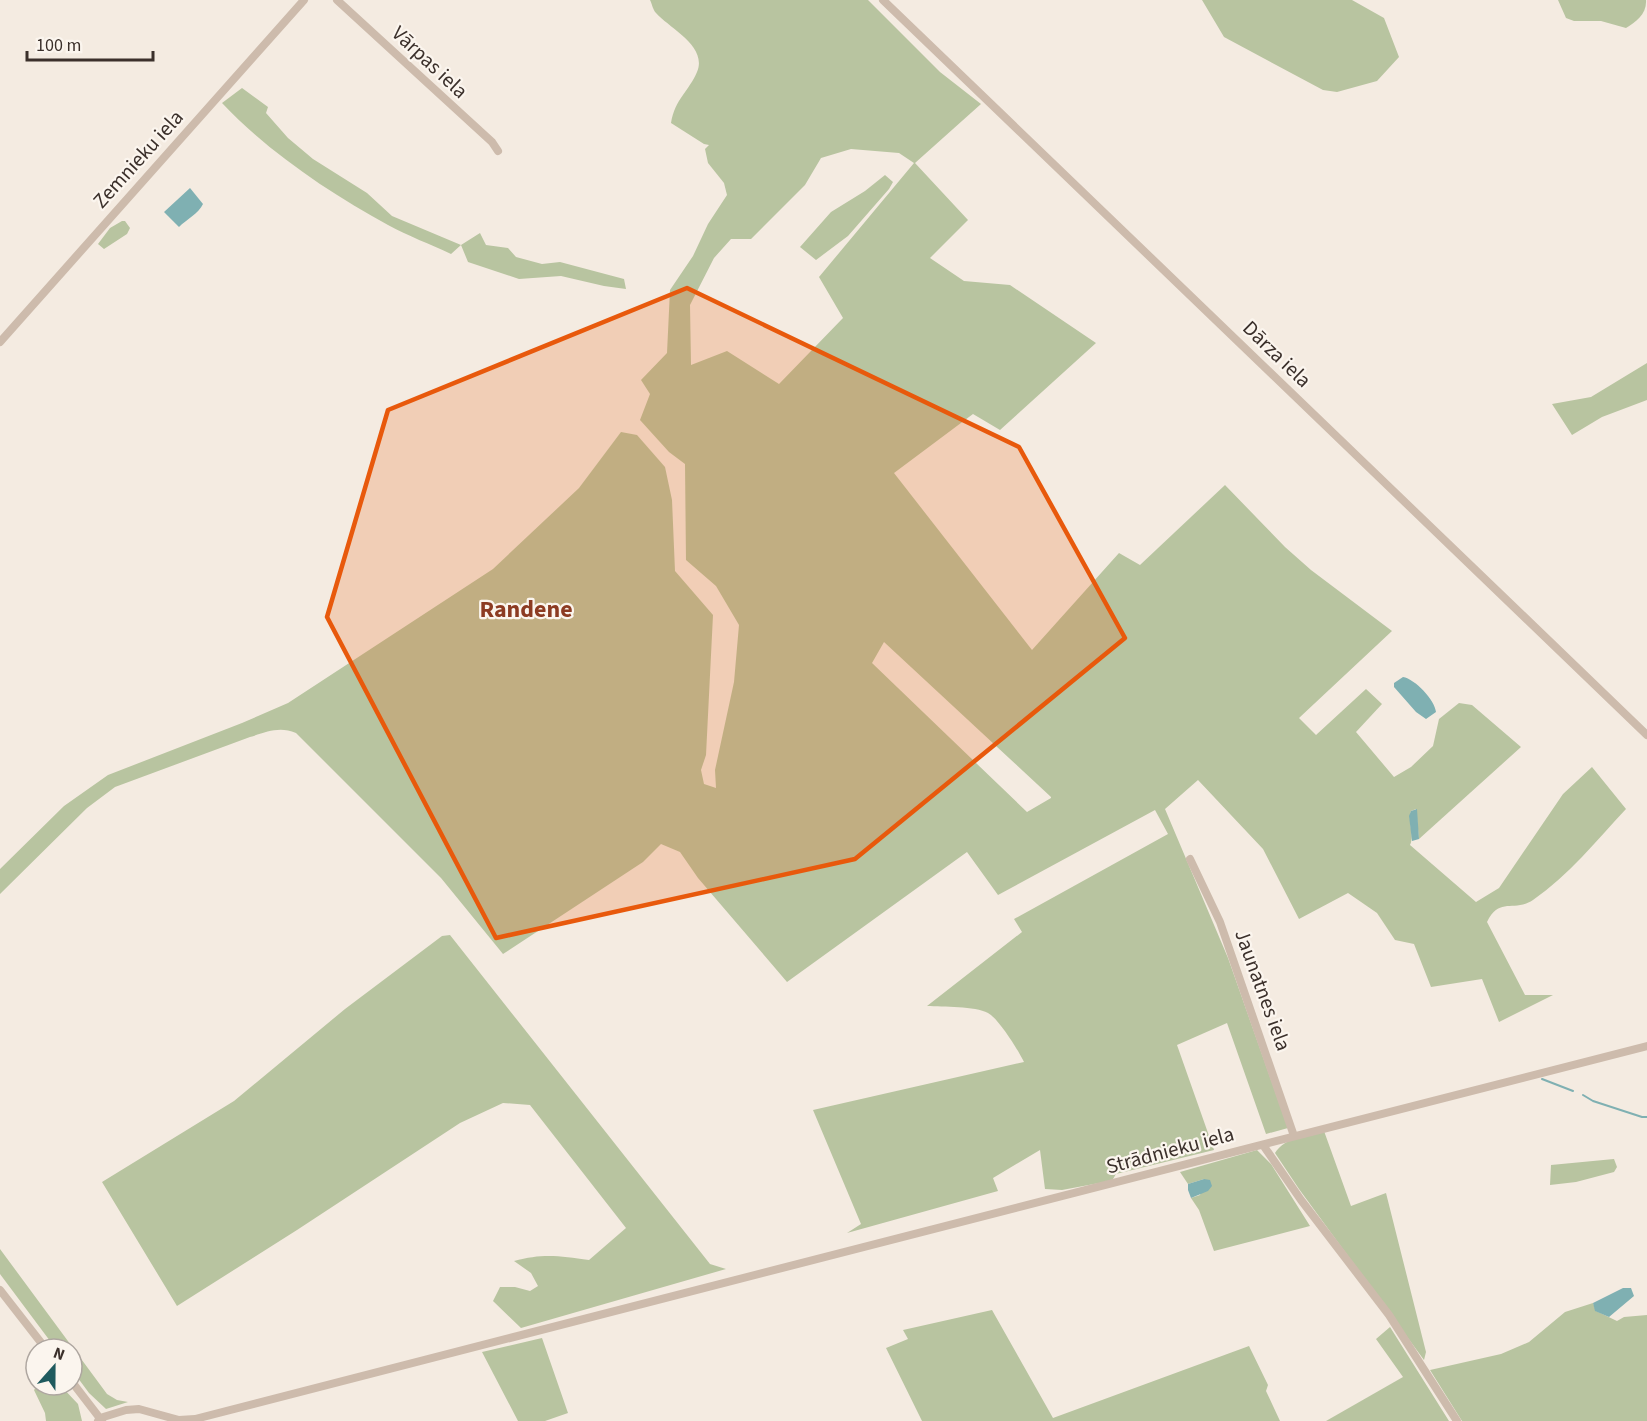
<svg xmlns="http://www.w3.org/2000/svg" width="1647" height="1421" font-family="'Source Sans 3',sans-serif">
<style>
.green{fill:#b8c4a0;fill-rule:evenodd}
.water{fill:#7fb0b2}
.lines{fill:none;stroke-linecap:round;stroke-linejoin:round}
.stream{stroke:#7fb0b2;stroke-width:2}
.street{stroke:#cdbbac;stroke-width:8}
.marked{fill:#e8590c;fill-opacity:0.2;stroke:#e8590c;stroke-width:4.5;stroke-linejoin:round}
.labels{text-anchor:middle;stroke-width:4.5;stroke-linejoin:round;paint-order:stroke}
.street-label{font-size:21px;fill:#3b302b;stroke:#fbf5ee}
.quarter-label{font-size:24px;font-weight:bold;fill:#8c3b22;stroke:#fbf5ee}
</style>
<rect width="100%" height="100%" fill="#f4ebe1"/>
<path class="green" d="M650 0H868L940 72 981 104 915 163 968 220 930 258 964 281 1010 285 1096 343 1000 430 973 414 894 473 1032 650 1119 553 1140 565 1225 485 1285 547 1311 570 1392 631 1299 718 1316 735 1366 689 1382 704 1356 732 1394 777 1411 767 1433 746 1439 719 1459 703 1472 705 1521 747 1419 839 1416 809 1411 811C1407 822 1415 834 1410 845L1476 902 1499 888 1563 794 1592 767 1626 809C1596 841 1569 875 1533 900 1513 913 1500 896 1487 922L1525 995H1553L1499 1022 1482 979 1431 987 1414 944 1395 940 1377 913 1348 893 1299 919 1263 849 1198 780 1165 809 1228 958 1288 1128 1266 1134 1227 1023 1177 1045 1214 1150 1116 1174 1113 1179 1110 1181 1062 1190 1045 1189 1040 1150 993 1178 998 1191 847 1233 861 1224 813 1110 1024 1062C1018 1050 999 1019 988 1013 975 1006 943 1007 927 1006L1022 932 1014 919 1168 834 1155 810 998 895 967 852 787 982 698 878 680 852 661 844 643 862 503 954 441 878 296 733C279 726 267 732 250 737L115 787 87 808 0 894V869L64 806 108 775 242 723 288 703 493 569 579 488 621 432 637 435 665 467 672 500 675 571 713 615 706 755 701 770 704 784 716 788 715 770 734 682 739 625 716 586 686 560 685 464 669 452 640 420 650 394 641 380 667 353 670 290 693 256 708 224 727 195 724 183 708 163 705 149 709 145 704 144 671 123C675 99 689 91 697 72 708 46 669 28 656 13 653 10 652 4 650 0ZM851 149 899 153 914 163 819 277 843 318 779 384 727 351 691 365 690 305 714 258 731 239H751L805 185 821 158ZM884 642 1051 797V798L1027 812 872 663Z
M1202 0H1352L1384 18 1399 57 1377 81 1337 92 1323 90 1224 37Z
M1558 0H1646C1647 14 1636 22 1626 28L1601 21H1574L1566 18Z
M242 88 268 107 266 113 288 138 313 159 367 193 392 216 461 245 480 233 486 245 508 248 516 257 542 264 560 262 624 279 626 289 604 286 561 276 519 279 468 262 461 245 451 254C430 244 408 236 388 225 331 194 267 151 222 103Z
M885 175 893 182 889 189 848 236 816 260 800 247 831 212 865 191Z
M122 221H125L130 228 127 234 104 249 98 244 110 228Z
M1647 363V400L1602 417 1572 435 1552 404 1591 397Z
M450 935 710 1264 726 1269 521 1328 493 1301 500 1287H515L530 1291 538 1286 531 1273 514 1261C543 1253 560 1256 589 1260L626 1228 530 1105 503 1103 460 1123 297 1230 177 1306 102 1182 234 1101 345 1009 442 936Z
M1324 1131 1351 1206 1386 1193 1426 1352 1424 1360 1299 1189 1275 1153C1285 1137 1307 1136 1324 1131Z
M1257 1150 1271 1164 1310 1226 1214 1251 1199 1210 1191 1198 1200 1195 1204 1179 1188 1184 1180 1172Z
M1614 1159 1617 1167 1614 1172 1576 1182 1550 1185 1551 1165Z
M0 1249 107 1394 117 1400 128 1402 106 1409 89 1393 72 1370V1349H56L0 1274Z
M1593 1303 1596 1311 1617 1321 1624 1317 1647 1315V1421H1462L1430 1370 1501 1354 1529 1342 1565 1312Z
M992 1310 1053 1418 1249 1346 1268 1385 1266 1391 1280 1421H922L886 1348 908 1339 903 1330Z
M1390 1327 1449 1421H1326L1403 1377 1376 1339Z
M542 1338 568 1413 545 1421H518L482 1352Z
M38 1385H60L78 1404 82 1421H46L45 1413 34 1390Z"/>
<path class="water" d="M190 188 203 204C199 213 186 220 179 227L164 212Z
M1403 677C1415 679 1435 700 1436 712L1426 719 1416 712 1394 687V683Z
M1417 809 1419 839 1412 841 1409 816 1411 811Z
M1204 1179 1210 1180 1212 1186 1208 1191 1191 1198 1188 1190V1184Z
M1623 1288H1631L1634 1296 1609 1317 1595 1311 1593 1303Z"/>
<g class="lines">
<path class="stream" d="M1542 1079 1573 1091
M1583 1095 1593 1101 1642 1117H1647"/>
<path class="street" d="M337 0 492 142 498 151
M883 0 1647 735
M0 342 304 0
M1190 859 1220 922 1294 1136
M1263 1145 1301 1200 1389 1315 1457 1421
M0 1290 46 1349
M72 1382 102 1421
M98 1421 100 1418 126 1410 139 1409 179 1420 195 1419C679 1293 1163 1171 1647 1046"/>
</g>
<path class="marked" d="M687 288 1019 447 1125 638 855 859 496 938 327 617 388 410Z"/>
<g class="labels">
<g class="street-label">
<text transform="translate(430 62) rotate(43)" y="7">Vārpas iela</text>
<text transform="translate(138 159) rotate(-48)" y="7">Zemnieku iela</text>
<text transform="translate(1277 354) rotate(44)" y="7">Dārza iela</text>
<text transform="translate(1263 990) rotate(70)" y="7">Jaunatnes iela</text>
<text transform="translate(1170 1150) rotate(-15)" y="7">Strādnieku iela</text>
</g>
<g class="quarter-label">
<text x="526" y="617">Randene</text>
</g>
</g>
<g transform="translate(54 1367) rotate(21)"><circle r="28" fill="#fbf5ee" stroke="#aea6a0" stroke-width="1.5"/>
<path d="M0-4.5L10 22L0 15L-10 22Z" fill="#1f5a5e"/>
<text y="-9" font-size="16" font-weight="bold" text-anchor="middle" fill="#3b302b">N</text>
</g>
<path d="M27 51v9h126v-9" fill="none" stroke="#3b302b" stroke-width="3"/>
<text x="36" y="51" font-size="18" fill="#3b302b" stroke="#fbf5ee" stroke-width="4.5" paint-order="stroke">100 m</text>
</svg>
